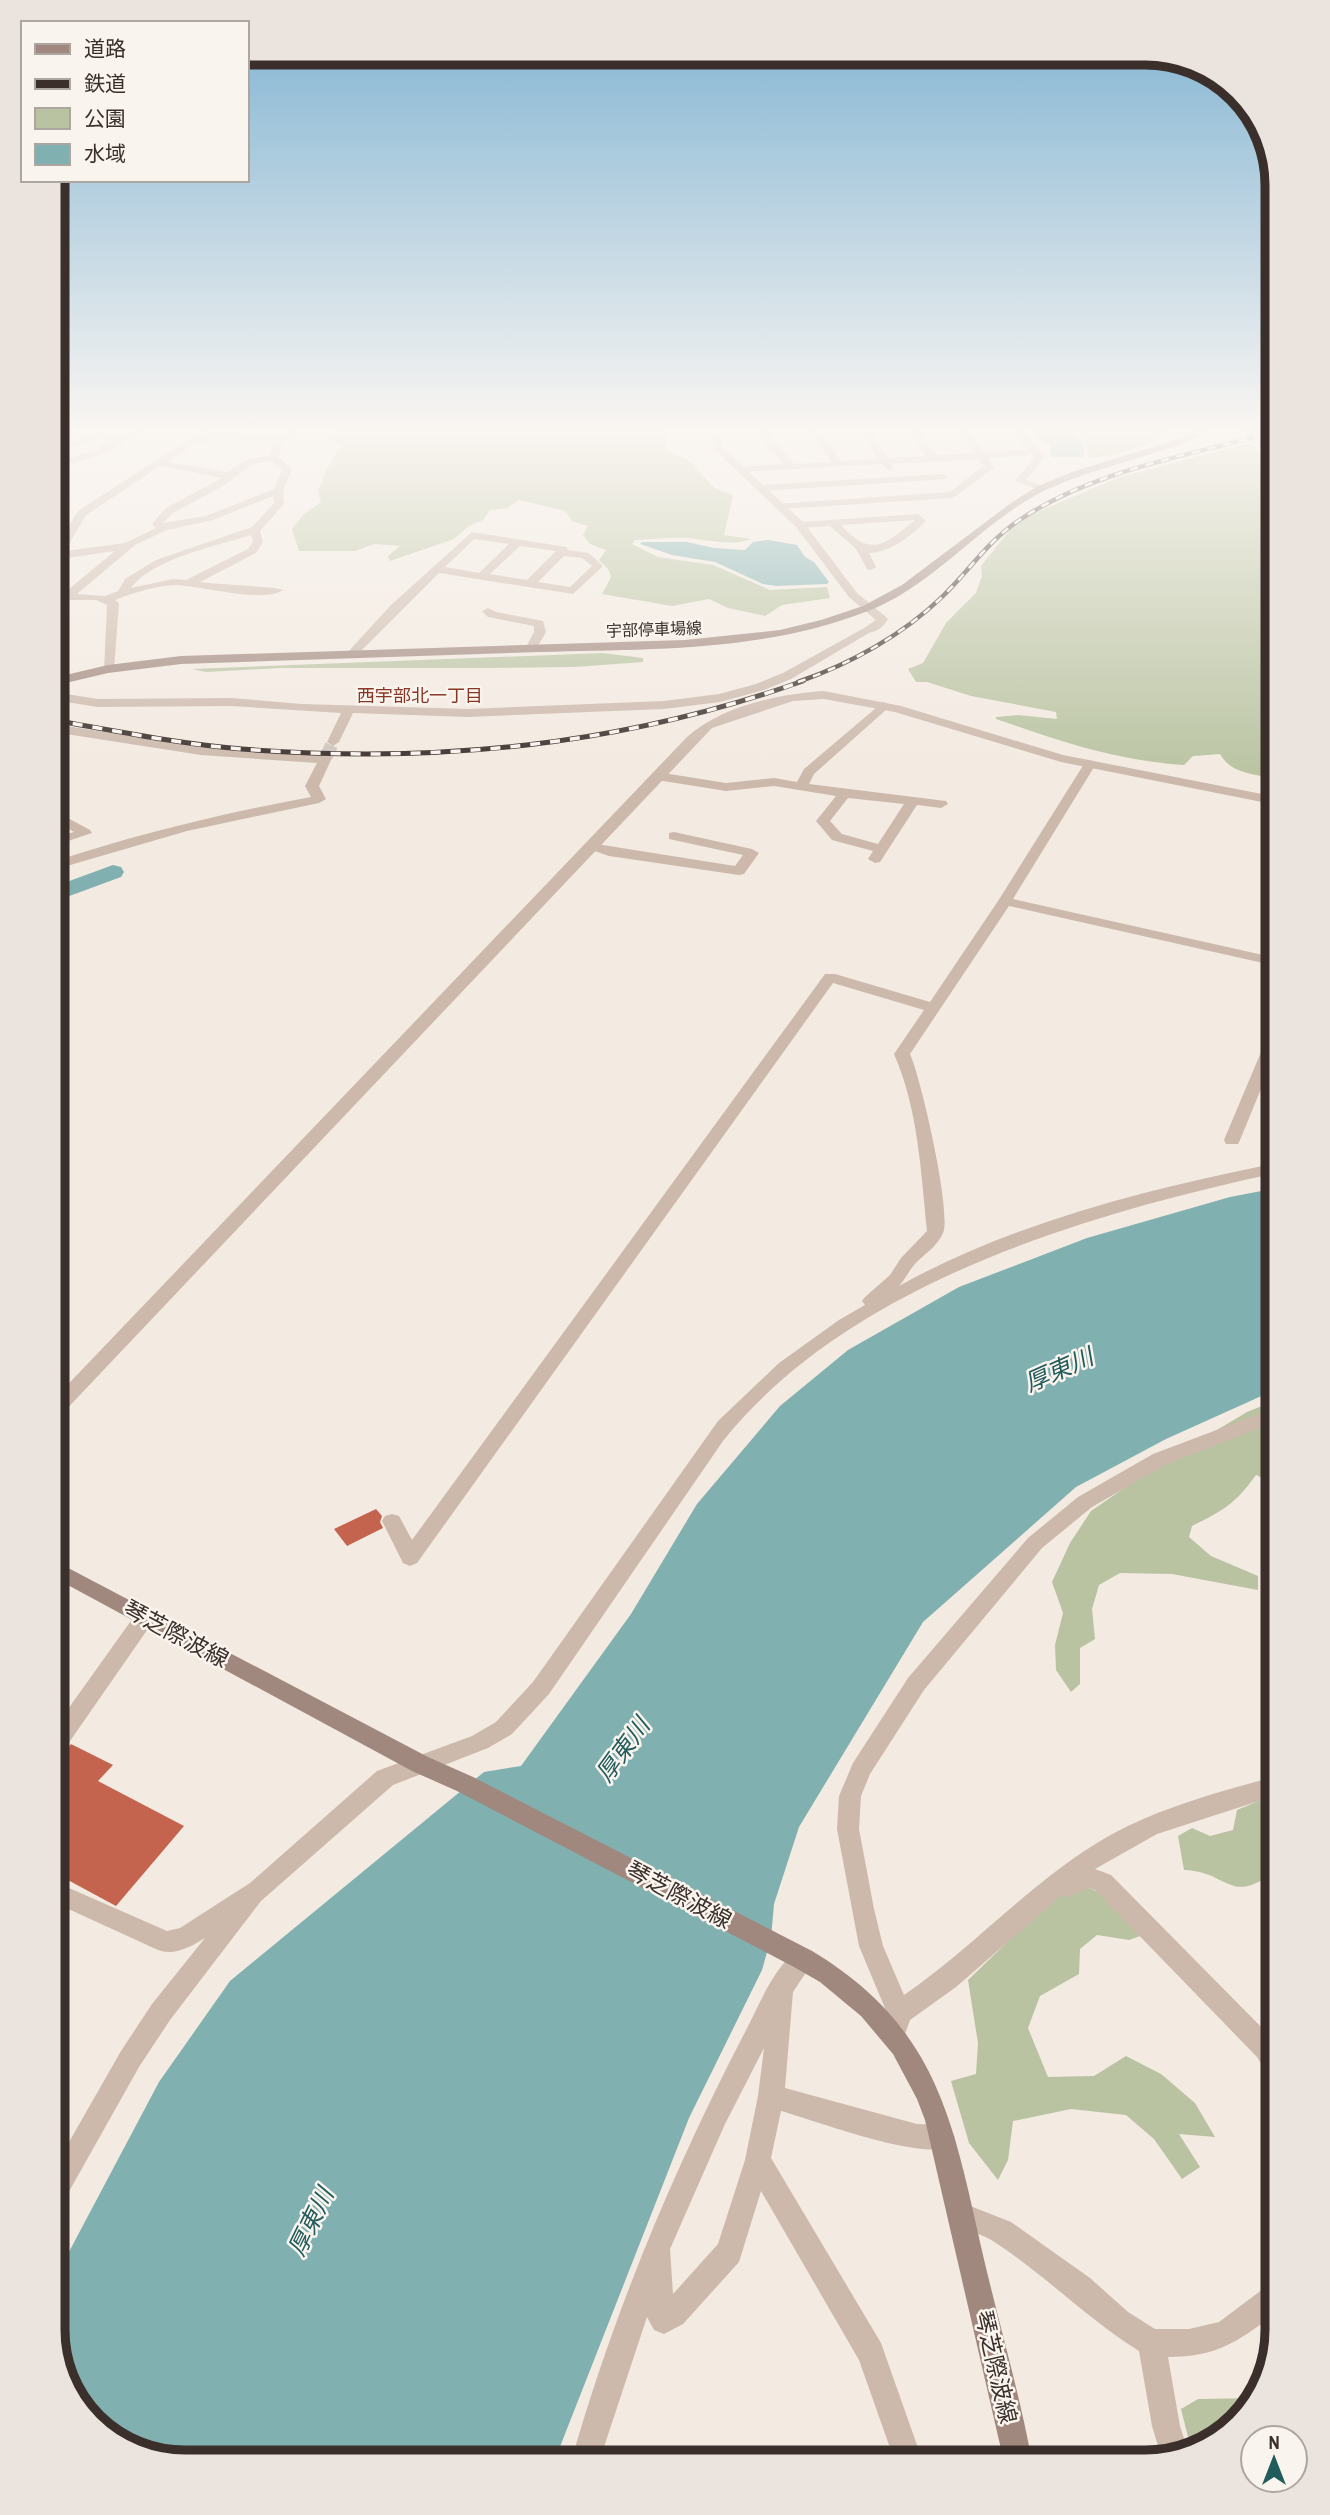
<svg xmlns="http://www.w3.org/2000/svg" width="1330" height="2515" font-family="'Archivo Narrow','Noto Sans JP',sans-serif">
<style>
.green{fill:#b9c3a1}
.water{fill:#80b0b0}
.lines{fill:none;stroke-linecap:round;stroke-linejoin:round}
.river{fill:#80b0b0;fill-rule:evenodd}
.building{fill:#c4644e}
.minor-tunnel{stroke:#cec5bd;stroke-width:13;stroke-dasharray:13 7;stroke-linecap:butt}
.minor{fill:#ccb9ac;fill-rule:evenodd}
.tertiary{fill:#ccb9ac;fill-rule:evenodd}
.secondary{fill:#a0887e;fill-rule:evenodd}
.rail-far1-casing{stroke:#3a2f2b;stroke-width:4.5}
.rail-casing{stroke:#3a2f2b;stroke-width:5}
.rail-far1{stroke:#faf4ee;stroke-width:2.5;stroke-dasharray:8;stroke-linecap:butt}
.rail{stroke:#faf4ee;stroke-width:3.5;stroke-dasharray:10;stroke-linecap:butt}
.labels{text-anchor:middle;stroke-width:5;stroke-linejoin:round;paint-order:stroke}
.far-street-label{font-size:16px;fill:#3a2f2b;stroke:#faf4ee}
.far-neighbourhood-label{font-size:18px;fill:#883725;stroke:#faf4ee}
.near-street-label{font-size:23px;fill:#3a2f2b;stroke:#faf4ee}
.near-water-label{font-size:24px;font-style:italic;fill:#215b5b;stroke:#faf4ee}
.rim{fill:none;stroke:#3a2f2b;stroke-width:9}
</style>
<rect width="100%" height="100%" fill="#f3eae1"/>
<path class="green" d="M339 428H670L667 430 665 449 691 462 714 488 733 495 724 535 751 539C733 546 715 541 696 539 677 536 655 539 635 540L632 544 658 557 713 565 770 590 827 587 830 598 782 605 765 616 728 608 709 599 672 606 602 594 611 577 608 569 599 560 606 550 590 544 583 535 588 526 572 521 565 511 519 500 507 508 490 510 483 520 469 526 454 539 390 561 388 556 400 546 374 544 355 551H299L292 529 304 514 321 502 318 490 331 461 343 445 328 440Z
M1066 428H1176C1154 443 1116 457 1089 458 1088 442 1081 434 1066 428Z
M1249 443 1277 465V754L1275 768 1277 779C1256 774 1232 775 1220 754L1193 756 1184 765C1113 760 1063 742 996 719V717L1018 715 1057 719 1056 712 971 696 927 682H916L908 669 923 663 946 623 976 593 982 576 981 566 1018 520 1120 477Z
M603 653 643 658V662L575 667 486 668H280L206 672 192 669Z
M1277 1400V1485L1256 1475C1234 1505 1224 1510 1192 1526L1189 1537 1211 1556 1258 1576V1590L1172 1574 1120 1573 1099 1585 1092 1609 1095 1639 1080 1648V1684L1071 1692 1056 1670 1055 1645 1063 1613 1052 1582 1070 1543 1091 1511 1155 1467 1247 1412Z
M1277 1793V1869C1230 1908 1229 1871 1184 1870L1178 1836 1192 1828 1210 1836 1233 1830 1237 1810Z
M1083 1886 1104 1894 1143 1935 1129 1940 1097 1935 1080 1949 1079 1974 1040 1996 1028 2028 1048 2077 1094 2076 1126 2056 1161 2074 1195 2103 1215 2137 1179 2134 1200 2167 1182 2179 1154 2139 1126 2115 1071 2109 1013 2121 1008 2160 998 2180 969 2143 951 2081 976 2074 978 2043 968 1980 1052 1899Z
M1257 2398 1255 2404 1192 2453 1181 2409 1198 2399Z"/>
<path class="water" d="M1071 430 1084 446V457H1051L1050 445 1036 437 1034 431Z
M768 540 797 545 805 557 814 562 829 582 827 584 776 586 763 584 715 562 672 555 640 544 642 542H687L714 548 745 550 753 542Z
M1277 1188V1389L1166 1439 1076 1487 923 1622 799 1827 774 1904 771 1938 762 1970 689 2118 554 2462H177L111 2440 63 2381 53 2330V2282L159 2082 230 1981 484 1772 521 1766 631 1614 697 1504 780 1406 848 1350 959 1287 1087 1238 1230 1197Z"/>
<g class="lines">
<path class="river" d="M113 865 121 867 124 872 121 877 53 902V887Z"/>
</g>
<path class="building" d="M376 1509 382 1516 380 1522 383 1528 347 1546 334 1529Z
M71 1744 113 1765 98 1781 184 1826 116 1906 53 1872V1760L63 1755Z"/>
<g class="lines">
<path class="minor-tunnel" d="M326 757 333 742"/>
<path class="minor" d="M137 428H148L102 454 53 469V463L96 450 108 441 103 438 53 453V447L104 432 117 438Z
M206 428H217L212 432 280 437 292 428H302L284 442 278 457 292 469 283 491 284 504 260 531 263 542 256 553 200 582C213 584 279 587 283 590 263 604 199 585 174 585 156 586 132 593 115 600L119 603 114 669 104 672 107 605 96 600H53V594H63L115 551 60 559 53 563V553L78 511ZM218 437 274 442 269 456 246 460 227 472 167 462 197 442 202 445ZM271 461 282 470 274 489 206 516 163 523 173 513 223 486 253 464ZM160 466 222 478 166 508 152 524 156 528 125 543 65 551 86 515ZM273 496 274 503 252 527 156 560 125 579 118 591 105 596 77 594 135 545 167 530 213 520ZM251 535 253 542 248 549 186 580 173 579 131 588C153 558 217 546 251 535Z
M758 428H768L773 440 794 464 831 462 808 428H818L841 461 878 459 858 428H868L888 458 926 456 906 428H916L936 455 974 453 956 428H966L983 452 1028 450 1009 428H1019L1045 457 1026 480 1047 488 1042 491 1015 481 1035 457 1033 455 988 458 994 467 993 469 953 498 780 509 776 508V504L950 492 984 466 978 459 891 464 894 468 889 471 882 464 738 472 737 470 742 467 783 464 765 443Z
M1238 428C1256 427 1277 444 1277 463L1273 462 1258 442Z
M943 474 948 477 947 479 761 491 756 488 761 485Z
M918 514 926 521C911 536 891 552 869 553L876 567 871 570 867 569 856 549 830 526 800 528 795 525 800 522ZM915 520C885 545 871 558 841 525Z
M472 532 567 547 568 550 589 553 603 566 573 594 439 573 356 656H348V652L391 605ZM474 539 509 544 479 573 445 567ZM520 546 556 551 527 580 490 574ZM564 556 582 558 592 566 570 587 538 582Z
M488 608 496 612 543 621 546 632 535 651 525 649 534 632V626L488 617 482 611Z
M864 628 874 630 791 679 764 690 720 702 664 709 468 717 353 713 339 742 333 746 327 742 341 713 231 706 98 707 53 700V692L98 699 231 698 302 704 468 709 664 701 719 694 756 684 783 673Z
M883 702 887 703V709L814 774 809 784 946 801 948 804 941 808 917 805 880 862 875 863 868 859 873 851 832 840 816 821 836 796 774 786 726 791 657 780 651 776 657 772 726 783 774 778 797 782 804 769ZM848 798 904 804 878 844 842 834 830 821Z
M53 724 201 747 331 754V760L319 786 326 799 319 803 187 831 53 870V862C137 834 224 813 311 797L305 786 317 763 201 755 53 732Z
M1090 760 1096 764 1013 899 1277 958V966L1009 906 910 1054C921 1078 952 1213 943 1233 937 1247 924 1254 914 1265 908 1272 905 1280 899 1286 1014 1222 1149 1189 1277 1163V1173C1087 1214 849 1283 723 1441L549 1694 512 1734 488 1748 393 1785 261 1901 170 2020 139 2067 62 2204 53 2208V2170L121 2051 152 2004 205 1938C191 1947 174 1956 158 1950L53 1902V1881L167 1931 180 1928 250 1883 377 1771 472 1736 496 1722 533 1682 718 1421 779 1363 839 1320 865 1305 862 1301 865 1297 890 1275 901 1258 927 1231C921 1172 918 1108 894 1054L924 1010 833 983 417 1563 410 1566 403 1563 382 1521 385 1516 392 1514 399 1516 412 1540 825 974H835L930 1002 998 901 1084 764Z
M53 810 90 830 92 833 53 846V838L74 832 53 819Z
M674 832 752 849 759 853 744 874 739 875 609 856 583 847 590 843 735 866 743 855 669 839V833Z
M1277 1028V1050L1240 1140 1238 1144H1226L1224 1140 1269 1033Z
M1277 1407V1421L1167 1464 1092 1507 1042 1548 924 1690 870 1774 861 1796 859 1829 874 1909 883 1946 904 1995C971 1949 1027 1886 1097 1843 1150 1810 1218 1792 1277 1776V1795L1157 1834 1095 1869 1111 1875 1275 2041 1277 2045V2078L1268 2074 1257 2057 1095 1890 1088 1888 1068 1897 1062 1895 956 1987 910 2020 903 2040 894 2044 885 2040 882 2032 887 2013 859 1946 837 1829 839 1796 853 1763 908 1678 1028 1538 1078 1497 1153 1454Z
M145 1609 152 1611 155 1617 152 1623 61 1754 53 1756V1730L138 1611Z
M803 1948 812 1951 815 1959 793 1992 785 2088 917 2124 942 2125 951 2129 955 2138 951 2147C919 2160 817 2121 781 2111L771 2158 881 2343 923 2462H895L859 2360 761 2191 739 2262 683 2324 664 2334 654 2330 647 2317 599 2462H571C613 2314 673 2171 744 2034 757 2010 777 1958 803 1948ZM764 2048 758 2096 745 2160 718 2244 673 2294 670 2249 725 2124Z
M960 2202 1011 2222 1090 2278 1128 2312 1155 2329H1189L1219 2322 1267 2286 1277 2283V2312C1239 2341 1218 2357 1168 2357L1180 2426 1189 2454 1162 2459 1152 2426 1139 2351C1089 2320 1046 2276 996 2243 983 2234 965 2230 951 2224L947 2215 951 2206Z"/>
<path class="tertiary" d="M706 428H716L723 448 804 523 857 593 886 617 888 619C884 627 873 635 864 632V628L876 620 849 597 796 527 716 451Z
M824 691 901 706 1063 755 1277 797V805L1061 762 895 712 824 699 793 701 712 728 60 1416 53 1418V1400L687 737C722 706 778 694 824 691Z"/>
<path class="secondary" d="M1199 428H1210C1194 443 1171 447 1151 454 1116 465 1081 474 1048 489 982 520 936 585 868 611 764 652 650 649 540 652 420 656 301 660 181 664L108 673 53 686V678L108 665 181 656 685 640 780 630 821 620 863 606 902 585 1011 503 1038 486 1072 472 1184 437Z
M53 1560 428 1757 473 1777 812 1951C947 2032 954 2135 988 2276 1003 2338 1021 2400 1032 2462H1004L925 2120 917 2099 893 2054 861 2016 820 1982 794 1967 457 1791 412 1771 53 1577Z"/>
<g class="rail-far1-casing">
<path id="rail-far1" d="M798 682C850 664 903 635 943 596 968 572 988 541 1018 521 1094 469 1190 456 1277 431"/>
</g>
<g class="rail-casing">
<path id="rail" d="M53 720C116 731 179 744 242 749 436 764 620 746 803 681"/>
</g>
<use href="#rail-far1" class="rail-far1"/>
<use href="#rail" class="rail"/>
</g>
<linearGradient id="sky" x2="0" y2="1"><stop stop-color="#7eb2d2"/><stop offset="0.55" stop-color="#faf6f2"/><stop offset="1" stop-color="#faf6f2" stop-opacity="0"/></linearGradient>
<rect width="1330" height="780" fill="url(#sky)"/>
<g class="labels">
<g class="far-street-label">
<text transform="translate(654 629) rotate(-2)" y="6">宇部停車場線</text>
</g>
<g class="far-neighbourhood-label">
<text x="420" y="702">西宇部北一丁目</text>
</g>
<g class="near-street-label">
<text transform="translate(176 1634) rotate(28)" y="8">琴芝際波線</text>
<text transform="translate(679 1895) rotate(28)" y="8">琴芝際波線</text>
<text transform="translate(996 2367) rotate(77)" y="8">琴芝際波線</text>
</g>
<g class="near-water-label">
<text transform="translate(1059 1370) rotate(-24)" y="8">厚東川</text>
<text transform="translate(623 1750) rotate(-54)" y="8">厚東川</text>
<text transform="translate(311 2222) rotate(-64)" y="8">厚東川</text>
</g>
</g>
<path d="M0 0H1330V2515H0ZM185 65H1145A120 120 0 0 1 1265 185V2330A120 120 0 0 1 1145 2450H185A120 120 0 0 1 65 2330V185A120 120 0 0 1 185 65Z" fill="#ebe4de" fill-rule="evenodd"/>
<path class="rim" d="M185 65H1145A120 120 0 0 1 1265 185V2330A120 120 0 0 1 1145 2450H185A120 120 0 0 1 65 2330V185A120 120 0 0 1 185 65Z"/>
<rect x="21" y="21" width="228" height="161" fill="#faf4ee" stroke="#ada5a0" stroke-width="2"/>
<rect x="35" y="44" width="35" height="10" fill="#a0887e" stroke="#ada5a0" stroke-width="2"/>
<text x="84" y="56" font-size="21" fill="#3a2f2b">道路</text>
<rect x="35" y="79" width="35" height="10" fill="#3a2f2b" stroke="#ada5a0" stroke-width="2"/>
<text x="84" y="91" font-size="21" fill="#3a2f2b">鉄道</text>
<rect x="35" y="108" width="35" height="21" fill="#b9c3a1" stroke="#ada5a0" stroke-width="2"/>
<text x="84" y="126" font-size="21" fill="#3a2f2b">公園</text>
<rect x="35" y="144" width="35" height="21" fill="#80b0b0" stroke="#ada5a0" stroke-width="2"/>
<text x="84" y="161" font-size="21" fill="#3a2f2b">水域</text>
<g transform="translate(1274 2459)"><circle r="33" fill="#faf4ee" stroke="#ada5a0" stroke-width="2"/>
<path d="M0-5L12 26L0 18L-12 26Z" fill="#215b5b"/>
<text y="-10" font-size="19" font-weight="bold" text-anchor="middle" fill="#3a2f2b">N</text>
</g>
</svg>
